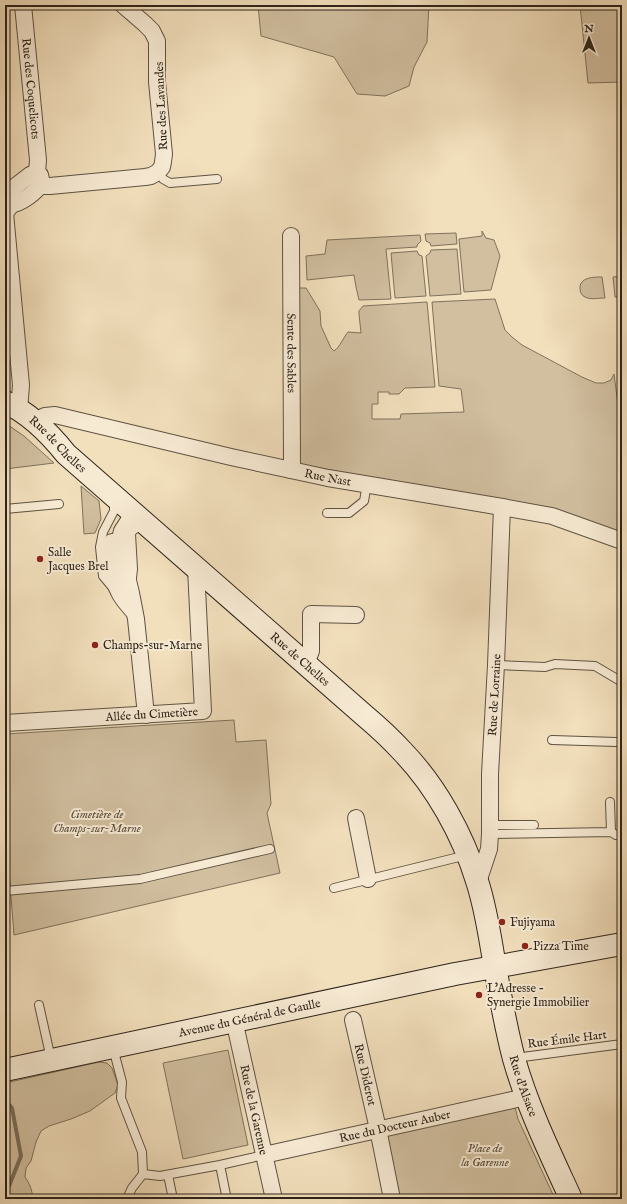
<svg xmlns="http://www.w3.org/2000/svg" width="627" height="1204" font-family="'IM FELL English',serif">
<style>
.green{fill:#d1bfa0;stroke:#7f725d}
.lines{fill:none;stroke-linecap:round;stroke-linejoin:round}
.stream{stroke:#7b6e5a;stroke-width:4}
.service-casing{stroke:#5e5342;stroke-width:10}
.minor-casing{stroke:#5e5342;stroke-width:18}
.secondary-casing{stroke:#2d241a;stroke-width:24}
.service{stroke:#f7ead3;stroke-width:8}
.minor{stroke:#f7ead3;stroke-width:16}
.secondary{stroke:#f7ead3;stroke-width:22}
.poi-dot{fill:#8f2418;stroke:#f7ead3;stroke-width:1.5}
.labels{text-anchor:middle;stroke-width:4;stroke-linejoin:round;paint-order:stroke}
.street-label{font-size:12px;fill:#2d241a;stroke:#f7ead3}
.poi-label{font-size:12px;fill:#2d241a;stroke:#f7ead3;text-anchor:start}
.park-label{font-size:12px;font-style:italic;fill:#564b3c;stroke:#f7ead3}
</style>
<rect width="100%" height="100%" fill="#f2dfbc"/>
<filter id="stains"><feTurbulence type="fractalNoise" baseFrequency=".005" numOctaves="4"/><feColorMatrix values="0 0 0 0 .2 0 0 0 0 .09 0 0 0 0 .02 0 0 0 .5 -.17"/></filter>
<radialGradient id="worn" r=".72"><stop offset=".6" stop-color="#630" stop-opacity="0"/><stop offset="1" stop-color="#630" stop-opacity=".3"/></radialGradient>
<path class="green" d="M258 5H429L427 42 414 67 409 86 385 96 357 94 334 57 261 36Z
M580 5H622V82L588 83Z
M482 231 486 238 494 240 500 256 491 290 464 292 459 239 482 236Z
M456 233 457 244 431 246 430 243 426 241 425 234Z
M420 235 421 241 417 245V247L386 249 391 299 359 300 356 287 354 275 307 280 306 256 325 254 327 240Z
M457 249 461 294 430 296 426 256 430 253 431 250Z
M417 251 419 255 422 256 426 296 395 298 391 253Z
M621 269H622V297H615L613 277 622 276Z
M602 277 605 298C599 298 590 300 585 297 582 296 580 292 580 289 579 277 594 277 602 277Z
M291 288H306L320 311 321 326 331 348 334 351C340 347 343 338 348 332L361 333 359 314V311L363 306 427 302 435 387 405 388 399 394H389V392H378V404H372V419H400L401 414 464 412 461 389 439 386 432 302 495 299 505 330 512 337 522 345 582 377 596 383H604L611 380 614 374 622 436V533L560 512 292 463Z
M5 423 24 436 54 463 5 469Z
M81 486 99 501 101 519 95 533 84 534Z
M234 720 236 742 266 740 271 804 267 813 280 873 14 935 8 858H5V734Z
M228 1050 248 1145 183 1159 163 1063Z
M99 1062 107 1063 112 1068 118 1085 115 1093 90 1111 71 1119 49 1126 41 1131 36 1142 31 1161 26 1168 25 1177C30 1184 32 1190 33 1199H5V1083Z
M514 1103 518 1119 555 1199H398L386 1134Z"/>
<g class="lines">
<path class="stream" d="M5 1100 12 1108 21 1156 5 1196"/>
<g class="service-casing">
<path id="service" d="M158 172 163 179 170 183 217 179
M5 509 59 504
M327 513H349L364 501 367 484
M132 578 133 569 131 534C133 528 138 527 144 528
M113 588 103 576 100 547 103 532 114 511V501
M496 665 545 667 555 664 595 666 622 682
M552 740 616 742
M610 802 611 832
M490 825H534
M490 834 611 832 616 835 622 836
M334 888 467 855
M5 891 140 879 270 849
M39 1005 51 1059
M113 1048 122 1082 121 1098 142 1152 143 1174 132 1188 127 1199
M515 1058 622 1044
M220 1165 226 1195
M143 1174 160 1176 220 1165 264 1155
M168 1175 173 1199"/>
</g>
<g class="minor-casing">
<g id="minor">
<path id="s1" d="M23 5 38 160 37 172"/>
<path d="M39 186H50L145 177 151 176 158 172 162 167 163 162 164 154 157 82V41L152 31 145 24 123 5"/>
<path d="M12 204 5 213 21 385 19 410"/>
<path d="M12 204 8 198V192L30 175 37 172"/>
<path d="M12 204C20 204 36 192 40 185 42 182 41 179 40 175"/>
<path id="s2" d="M291 236 292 463 291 470"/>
<path id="s3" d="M34 421 45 416 55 415 231 457 328 478 502 507 552 516 622 541"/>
<path d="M133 514 122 531 121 535V542L124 564 131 593 136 619 146 715"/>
<path d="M112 542C110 556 112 579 119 592 122 599 129 606 134 612"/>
<path d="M306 664 311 651V614L356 615"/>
<path id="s4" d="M5 723 203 711 196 568"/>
<path d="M356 818 368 879"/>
<path id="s5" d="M478 882 489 849 490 834V774L496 665 502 507"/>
<path id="s6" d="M234 1020 274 1199"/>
<path id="s7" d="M353 1020 378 1129 392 1199"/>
<path id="s8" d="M264 1155 526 1097"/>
</g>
</g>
<g class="secondary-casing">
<g id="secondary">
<path id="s9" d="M5 402C29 413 50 434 66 454L365 716C378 727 391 739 402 751 436 786 463 835 477 881 485 905 489 931 493 955 499 990 505 1025 514 1059 528 1108 550 1153 571 1199"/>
<path id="s10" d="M5 1070 455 974 622 944"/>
</g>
</g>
<use href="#service" class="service"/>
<use href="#minor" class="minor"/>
<use href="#secondary" class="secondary"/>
</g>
<g class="poi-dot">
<circle cx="40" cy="559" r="4"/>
<circle cx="95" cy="645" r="4"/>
<circle cx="502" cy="922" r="4"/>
<circle cx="525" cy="946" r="4"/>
<circle cx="479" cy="995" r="4"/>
</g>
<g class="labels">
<g class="street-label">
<text dy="4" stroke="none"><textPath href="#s1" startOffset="84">Rue des Coquelicots</textPath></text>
<text transform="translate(161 106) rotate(-93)" y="4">Rue des Lavandes</text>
<text dy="4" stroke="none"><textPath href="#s2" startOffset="117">Sente des Sables</textPath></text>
<text dy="4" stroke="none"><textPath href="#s9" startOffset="68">Rue de Chelles</textPath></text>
<text dy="4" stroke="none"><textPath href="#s3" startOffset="302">Rue Nast</textPath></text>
<text dy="4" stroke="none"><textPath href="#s9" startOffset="392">Rue de Chelles</textPath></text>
<text dy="4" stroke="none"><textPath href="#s5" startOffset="189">Rue de Lorraine</textPath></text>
<text dy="4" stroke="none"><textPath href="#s4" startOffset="147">Allée du Cimetière</textPath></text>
<text dy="4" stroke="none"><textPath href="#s10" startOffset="250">Avenue du Général de Gaulle</textPath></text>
<text transform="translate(567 1039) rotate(-7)" y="4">Rue Émile Hart</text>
<text dy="4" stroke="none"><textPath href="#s7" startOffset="56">Rue Diderot</textPath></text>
<text dy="4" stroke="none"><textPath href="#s9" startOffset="891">Rue d'Alsace</textPath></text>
<text dy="4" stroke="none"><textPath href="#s6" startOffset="92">Rue de la Garenne</textPath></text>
<text dy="4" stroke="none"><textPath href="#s8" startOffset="134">Rue du Docteur Auber</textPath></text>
</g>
<g class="poi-label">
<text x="48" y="556">Salle<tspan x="48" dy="14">Jacques Brel</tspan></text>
<text x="103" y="649">Champs-sur-Marne</text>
<text x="510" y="926">Fujiyama</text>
<text x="533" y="950">Pizza Time</text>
<text x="487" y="992">L'Adresse -<tspan x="487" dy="14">Synergie Immobilier</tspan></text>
</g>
<g class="park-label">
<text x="97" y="818">Cimetière de<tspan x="97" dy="14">Champs-sur-Marne</tspan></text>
<text x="485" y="1152">Place de<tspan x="485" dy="14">la Garenne</tspan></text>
</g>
</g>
<rect width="627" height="1204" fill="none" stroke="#f2dfbc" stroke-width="20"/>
<rect x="6" y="6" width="615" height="1192" fill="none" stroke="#2d241a" stroke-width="2"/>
<rect x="10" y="10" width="607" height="1184" fill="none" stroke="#2d241a"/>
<g transform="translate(589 38)" stroke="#f7ead3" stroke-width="3" paint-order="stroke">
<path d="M0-3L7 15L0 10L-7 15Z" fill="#2d241a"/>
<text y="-6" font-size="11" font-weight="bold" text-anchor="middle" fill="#2d241a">N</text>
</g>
<rect width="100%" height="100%" filter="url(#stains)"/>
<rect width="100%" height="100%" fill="url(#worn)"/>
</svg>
